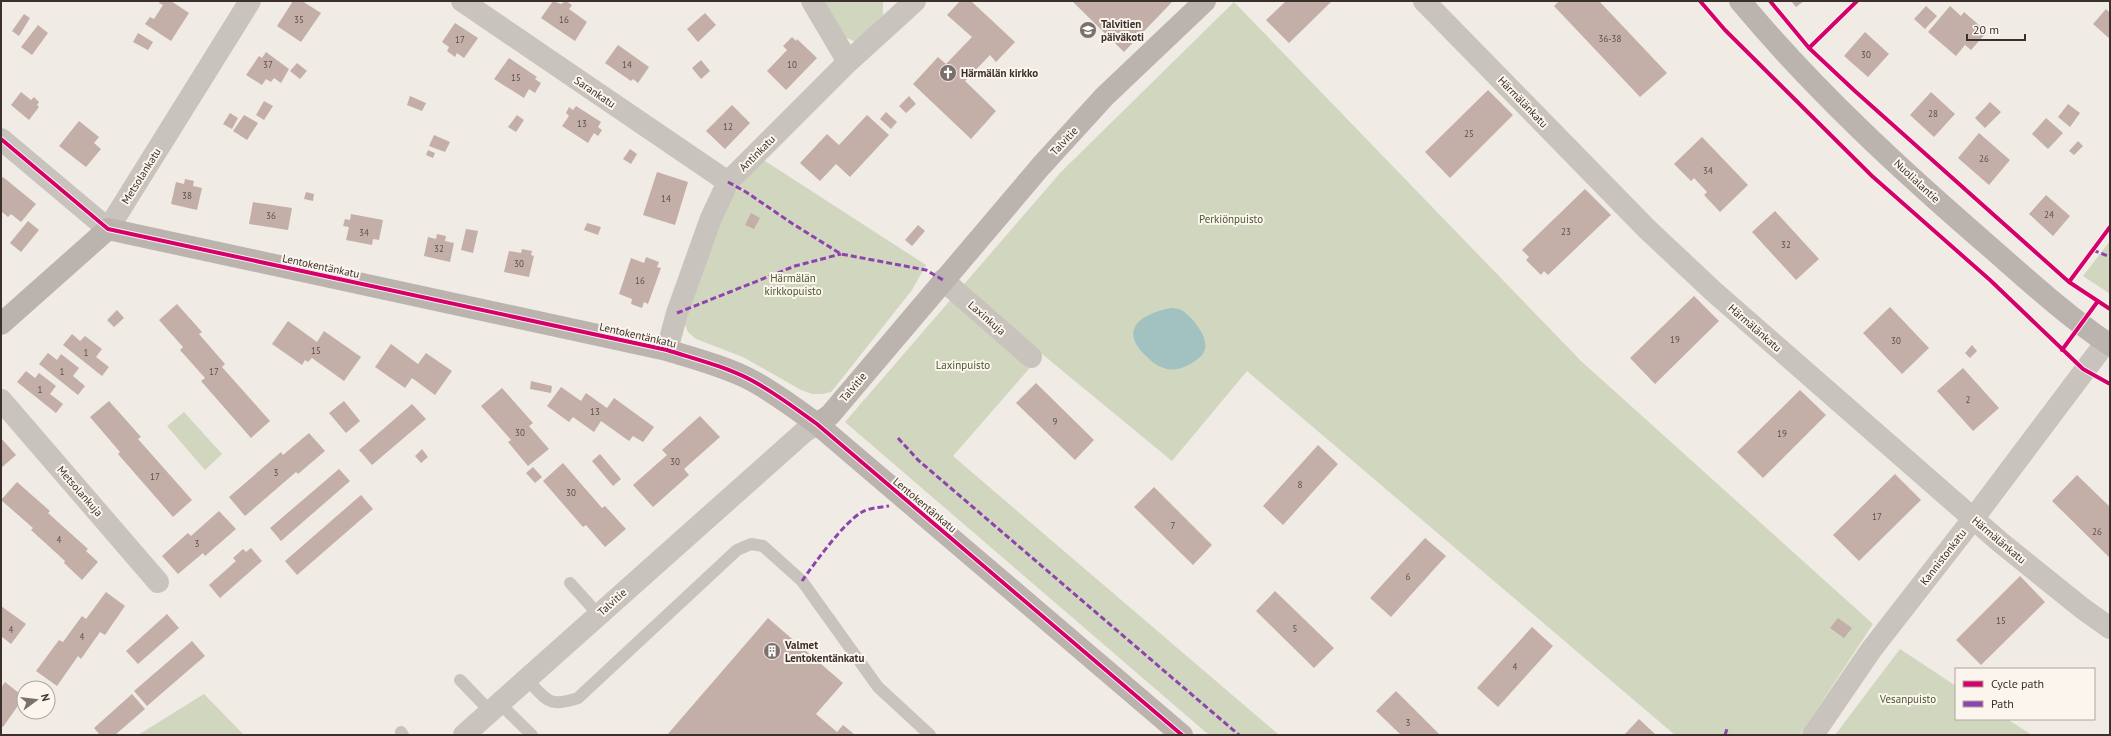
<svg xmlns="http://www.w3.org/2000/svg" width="2111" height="736" font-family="'PT Sans',sans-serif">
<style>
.green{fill:#d1d6bf}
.water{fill:#a1c2c1}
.building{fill:#c3afa7}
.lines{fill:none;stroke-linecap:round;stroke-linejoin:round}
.lane{stroke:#c9c3be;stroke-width:12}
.street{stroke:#c9c3be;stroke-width:22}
.secondary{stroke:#bab3ae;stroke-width:22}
.quiet{stroke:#8e44ad;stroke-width:3;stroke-dasharray:6 3;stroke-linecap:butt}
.cycleway-casing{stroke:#fbf5ee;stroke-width:6}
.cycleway{stroke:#d6006c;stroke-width:4}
.labels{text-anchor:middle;stroke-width:4;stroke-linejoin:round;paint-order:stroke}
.number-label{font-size:9px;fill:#5d504a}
.poi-label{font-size:11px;font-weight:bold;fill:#3b302b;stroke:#fbf5ee;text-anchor:start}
.street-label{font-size:11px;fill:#3b302b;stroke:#fbf5ee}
.park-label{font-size:11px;fill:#4a5a2e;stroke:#fbf5ee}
</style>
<rect width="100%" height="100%" fill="#f0ebe5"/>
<path class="green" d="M819 1H883V15L856 42 838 34Z
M1234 2 1581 361 1873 624 1800 735H1675L1247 371 1172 461 1042 354 953 456 1279 735H1209L845 422 1061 172Z
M762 159 926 265 912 290 836 386 831 392 823 394H812L801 390 743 357 696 339 688 332 684 322 715 227 736 191Z
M2110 241V294L2083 276Z
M184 412 222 454 205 470 167 426Z
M1900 649 1956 686V719H2007L2032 735H1835Z
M204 694 244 735H138Z"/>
<path class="water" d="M1171 308C1175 308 1180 309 1183 311 1195 320 1216 345 1199 358 1177 375 1162 373 1144 354 1118 327 1145 313 1171 308Z"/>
<path class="building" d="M160 1H171L189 13 171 41 145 24 150 17 154 19 163 5 159 3Z
M293 1H302L321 13 301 42 277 26Z
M553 1 561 4 566 1 572 5 569 9 587 22 575 41 541 18Z
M960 1H971L1015 42 996 62 990 55 965 81 996 111 971 139 913 84 938 57 946 64 972 37 947 15Z
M1072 1H1173L1124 52Z
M1286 1H1332L1289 43 1266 20Z
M1559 1H1599L1667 73 1640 97 1554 6Z
M1791 1H1804L1796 7Z
M1926 6 1937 16 1925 29 1914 19Z
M1950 6 1961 16 1964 12 1987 32 1971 50 1965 45 1956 56 1928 32Z
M2106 9 2110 13V39L2093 24Z
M705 13 716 25 698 42 687 29Z
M24 14 30 18 19 36 12 31Z
M455 23 478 38 464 58 457 53 455 57 447 51 449 47 442 42Z
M38 25 48 33 32 55 21 47Z
M1865 32 1889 54 1868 77 1844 56Z
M138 33 153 42 148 50 133 42Z
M792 37 796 41 797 39 817 58 786 90 767 71 787 50 783 46Z
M618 45 649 67 638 83 633 79 631 81 605 63Z
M266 52 289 69 281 83 274 78 271 82 266 79 262 85 246 75 259 56 262 58Z
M509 58 537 77 535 79 541 83 535 93 529 89 524 98 494 79Z
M701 60 710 71 701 79 692 68Z
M297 63 307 71 300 79 290 71Z
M1488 90 1513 115 1450 178 1425 152Z
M21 92 31 100 34 97 39 102 37 105 39 107 29 120 11 105Z
M1931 92 1955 114 1934 137 1910 115Z
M410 96 426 103 422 111 407 105Z
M909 96 916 104 906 113 899 106Z
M264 101 273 106 264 120 256 115Z
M1990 102 2001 112 1985 128 1975 118Z
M2068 104 2080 113 2070 127 2058 117Z
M732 105 750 123 725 149 706 131Z
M576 106 601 122 598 127 602 130 598 136 594 133 588 143 562 126 569 116 566 113 569 107 573 110Z
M886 112 897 122 891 129 880 119Z
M230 113 238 118 232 129 223 124Z
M244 115 258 123 247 140 233 131Z
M517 115 524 120 516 132 508 127Z
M867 115 889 135 850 177 836 164 820 181 800 163 827 134 839 145Z
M2046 118 2063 133 2048 149 2032 134Z
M79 121 99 137 94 143 101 149 86 167 59 146Z
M1979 133 2010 160 1989 185 1958 158Z
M434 135 450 142 445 152 429 146Z
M1702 137 1748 185 1720 212 1704 195 1707 192 1694 178 1691 181 1674 164Z
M2078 141 2083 146 2074 155 2069 151Z
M630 149 637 154 631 164 623 159Z
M428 150 435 153 433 158 426 155Z
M657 172 688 182 675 225 643 215Z
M3 177 36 204 21 222 11 214 8 217 1 211V179Z
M185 179 194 181 193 186 202 188 197 210 171 204 176 182 184 184Z
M1585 189 1611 215 1548 275 1544 271 1541 275 1526 260 1529 257 1522 250Z
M306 192 314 194 313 201 304 199Z
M2046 195 2070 216 2053 236 2029 214Z
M253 202 292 208 288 230 249 224Z
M1775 211 1819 259 1796 280 1752 232Z
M751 213 760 218 754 229 745 225Z
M351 214 383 220 379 240 373 239 372 245 346 240 349 227 343 226 345 219 350 220Z
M28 221 39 230 21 252 10 243Z
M587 223 601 227 598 235 584 230Z
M918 225 925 231 912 246 905 240Z
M466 229 478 231 473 253 461 250Z
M437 234 446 236 445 241 454 243 450 262 424 256 428 237 436 239Z
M522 249 532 251 531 255 534 256 529 277 504 272 509 251 521 253Z
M646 257 659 262 657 267 661 268 648 304 644 302 642 308 631 304 632 299 619 294 631 258 644 263Z
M1694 296 1719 321 1655 384 1630 358Z
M177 304 202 332 199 334 225 364 222 367 270 421 251 438 201 381 205 378 180 350 183 347 159 320Z
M1890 307 1929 348 1902 374 1863 333Z
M117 310 124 318 114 327 107 320Z
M288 321 317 342 324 331 361 357 344 381 312 358 308 362 305 360 302 365 272 344Z
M72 334 80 341 85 336 102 349 96 357 109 367 102 376 63 345Z
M391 344 418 364 426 353 452 371 435 395 412 378 405 388 375 367Z
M1972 345 1977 351 1970 358 1965 353Z
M48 353 57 360 61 354 79 368 73 376 85 386 78 395 39 364Z
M1963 368 1999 408 1973 431 1937 391Z
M26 371 35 378 39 373 56 386 50 394 63 404 56 413 17 382Z
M531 381 552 386 551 393 530 389Z
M1036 383 1094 440 1075 460 1016 403Z
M561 387 581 401 586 393 607 408 614 398 654 427 643 442 633 436 629 441 601 421 594 432 573 417 569 422 547 406Z
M502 388 533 423 529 426 549 449 528 466 508 442 511 440 481 406Z
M1800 390 1826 415 1763 478 1737 452Z
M109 401 141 437 138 439 192 500 173 517 118 454 120 452 90 417Z
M344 401 360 421 346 433 329 413Z
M412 404 426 419 372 465 359 450Z
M700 416 720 437 684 469 689 475 653 507 633 485 667 455 662 450Z
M309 433 325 451 298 474 296 472 245 516 229 497 281 452 283 455Z
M1 438 16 455 1 468Z
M1318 445 1338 464 1283 525 1263 506Z
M422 449 428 457 421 463 415 456Z
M600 454 621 479 613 486 592 461Z
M563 463 602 508 605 506 626 529 605 547 586 525 583 527 543 481Z
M533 467 542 477 535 483 526 473Z
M339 469 350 481 281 541 270 528Z
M1895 474 1921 500 1859 561 1833 535Z
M2077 475 2110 507V558L2052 501Z
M17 482 50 511 48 513 88 549 86 551 98 562 82 580 64 563 65 561 31 530 33 528 1 500Z
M1154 487 1212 545 1193 565 1134 507Z
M361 495 373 509 297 575 285 561Z
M219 511 236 529 205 556 203 553 178 574 162 556 188 533 191 536Z
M1425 538 1446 556 1391 617 1370 598Z
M251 548 262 561 220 598 209 585 236 561 233 558 243 549 246 552Z
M2020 576 2045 602 1981 665 1956 640Z
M1275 591 1334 648 1314 668 1256 611Z
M106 592 125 606 105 635 100 632 81 659 78 656 57 686 36 671 59 640 63 642 82 616 86 619Z
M1 606 26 624 11 644 1 636Z
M167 614 179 628 138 664 126 651Z
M768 618 843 683 816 714 837 732 843 725 855 735H667Z
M1838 618 1852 628 1844 638 1830 628Z
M1532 627 1553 646 1498 707 1477 688Z
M192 641 205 656 147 706 134 691Z
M5 682 24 697 3 727 1 725V688Z
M1396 691 1440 735H1401L1376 711Z
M132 694 145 709 115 735H100L94 728Z
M1639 719 1656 735H1624Z"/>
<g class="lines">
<path class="lane" d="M570 583 599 615
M526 679C548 700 547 708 578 698L737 550 751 544 763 546 802 581 878 687 930 735
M460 680 490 711
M499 703 532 735
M401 732 403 735"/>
<path class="street" d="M462 1 728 182
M812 1 848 62
M1424 1 1647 229 1713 291 2000 542 2082 608 2110 628
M1 139 108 229 250 1
M943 280 1031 357
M667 350 677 313 711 218 728 182 848 62 915 1
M1 400 158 582
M464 735 804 432 817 424
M1813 735 1871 650 1973 519 2106 342"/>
<path class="secondary" d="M1740 1C1815 91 1902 171 1990 247 2029 281 2067 316 2110 345
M1 324 108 229 667 350C695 359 724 366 751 380 774 392 795 408 817 424L1182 735
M817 424 830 415 1041 166 1104 97 1205 1"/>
<path class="quiet" d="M728 182 746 192 793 224 841 254 926 270 943 280
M2093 250 2110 257
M677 313 795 266 841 254
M898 438 918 460 1239 735
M802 581C814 564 844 522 862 512 869 508 881 507 889 506
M1725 735 1727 729"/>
<g class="cycleway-casing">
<path id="cycleway" d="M1700 1 1725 30 1872 176 1990 280 2083 369 2110 384
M1770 1 1809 48 1856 92 2069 282 2110 309
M1809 48 1857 1
M1 139 108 229 667 350C695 359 724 366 751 380 774 392 795 408 817 424L1182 735
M2069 282 2110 227
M2062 350 2098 301"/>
</g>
<use href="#cycleway" class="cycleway"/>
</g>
<defs>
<g id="school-disc" transform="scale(0.9)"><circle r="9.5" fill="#7a716c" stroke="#fbf5ee"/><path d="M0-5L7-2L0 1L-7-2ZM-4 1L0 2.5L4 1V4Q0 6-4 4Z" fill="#fff"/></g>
<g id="church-disc" transform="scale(0.9)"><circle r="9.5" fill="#7a716c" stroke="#fbf5ee"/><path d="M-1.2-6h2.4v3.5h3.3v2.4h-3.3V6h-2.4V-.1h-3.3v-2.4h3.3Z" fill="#fff"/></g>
<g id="building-disc" transform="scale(0.9)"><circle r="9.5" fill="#7a716c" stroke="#fbf5ee"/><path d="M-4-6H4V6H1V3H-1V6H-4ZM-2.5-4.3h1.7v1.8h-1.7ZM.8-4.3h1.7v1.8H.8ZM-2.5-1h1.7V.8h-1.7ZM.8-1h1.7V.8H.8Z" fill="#fff"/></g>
</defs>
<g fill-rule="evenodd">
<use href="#school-disc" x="1088" y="30"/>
<use href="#church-disc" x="948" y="73"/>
<use href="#building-disc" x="772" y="651"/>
</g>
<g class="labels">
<g class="number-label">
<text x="299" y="23">35</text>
<text x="564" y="23">16</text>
<text x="1610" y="42">36-38</text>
<text x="460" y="43">17</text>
<text x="1866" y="58">30</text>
<text x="268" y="68">37</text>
<text x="627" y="68">14</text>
<text x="792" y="68">10</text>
<text x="516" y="81">15</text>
<text x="1933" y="117">28</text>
<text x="582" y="127">13</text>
<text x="728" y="130">12</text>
<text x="1469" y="137">25</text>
<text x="1984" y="162">26</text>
<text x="1708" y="174">34</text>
<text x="187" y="199">38</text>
<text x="666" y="202">14</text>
<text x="2049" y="218">24</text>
<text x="271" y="219">36</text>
<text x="1566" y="235">23</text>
<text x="364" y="236">34</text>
<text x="1786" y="248">32</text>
<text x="439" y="252">32</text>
<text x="519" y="267">30</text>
<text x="640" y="284">16</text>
<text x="1675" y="343">19</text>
<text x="1896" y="344">30</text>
<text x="316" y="354">15</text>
<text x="86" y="356">1</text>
<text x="62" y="375">1</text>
<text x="214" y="375">17</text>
<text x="40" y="393">1</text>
<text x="1968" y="403">2</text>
<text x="595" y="415">13</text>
<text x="1055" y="425">9</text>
<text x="520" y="436">30</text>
<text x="1782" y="437">19</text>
<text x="675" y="465">30</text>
<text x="276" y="476">3</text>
<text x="155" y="480">17</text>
<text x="1300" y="488">8</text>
<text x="571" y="496">30</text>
<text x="1877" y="520">17</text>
<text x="1173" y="529">7</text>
<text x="2097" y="535">26</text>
<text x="59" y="543">4</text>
<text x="197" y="547">3</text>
<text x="1408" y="580">6</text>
<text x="2001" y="624">15</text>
<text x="1295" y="632">5</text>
<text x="11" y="633">4</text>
<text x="82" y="640">4</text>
<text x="1515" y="670">4</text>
<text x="1408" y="726">3</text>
</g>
<g class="poi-label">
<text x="1101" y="28">Talvitien<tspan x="1101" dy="13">päiväkoti</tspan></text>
<text x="961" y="77">Härmälän kirkko</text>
<text x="785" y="649">Valmet<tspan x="785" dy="13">Lentokentänkatu</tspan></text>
</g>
<g class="street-label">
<text transform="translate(595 92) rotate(34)" y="4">Sarankatu</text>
<text transform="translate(1523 102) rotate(46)" y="4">Härmälänkatu</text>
<text transform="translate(1064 141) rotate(-47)" y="4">Talvitie</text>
<text transform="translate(757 153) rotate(-45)" y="4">Antinkatu</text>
<text transform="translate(141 176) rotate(-58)" y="4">Metsolankatu</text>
<text transform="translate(1917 181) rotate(43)" y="4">Nuolialantie</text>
<text transform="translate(321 266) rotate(12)" y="4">Lentokentänkatu</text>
<text transform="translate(987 318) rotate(41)" y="4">Laxinkuja</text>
<text transform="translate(1755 328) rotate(41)" y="4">Härmälänkatu</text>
<text transform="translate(638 335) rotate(13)" y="4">Lentokentänkatu</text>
<text transform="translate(853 387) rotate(-50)" y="4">Talvitie</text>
<text transform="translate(80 491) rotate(49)" y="4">Metsolankuja</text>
<text transform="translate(925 505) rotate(40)" y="4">Lentokentänkatu</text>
<text transform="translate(1999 540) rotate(40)" y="4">Härmälänkatu</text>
<text transform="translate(1943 557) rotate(-52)" y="4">Kannistonkatu</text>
<text transform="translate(612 602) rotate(-42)" y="4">Talvitie</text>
</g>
<g class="park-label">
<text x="1231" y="223">Perkiönpuisto</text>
<text x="793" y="282">Härmälän<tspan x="793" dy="13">kirkkopuisto</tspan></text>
<text x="963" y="369">Laxinpuisto</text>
<text x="1908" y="703">Vesanpuisto</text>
</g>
</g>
<rect width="2111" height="736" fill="none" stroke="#3b302b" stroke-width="4"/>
<rect x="1955" y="668" width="140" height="52" fill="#fbf5ee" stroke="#aea6a0"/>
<rect x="1963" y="681" width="20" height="6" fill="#d6006c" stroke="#aea6a0"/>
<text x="1991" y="688" font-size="12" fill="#3b302b">Cycle path</text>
<rect x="1963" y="701" width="20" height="6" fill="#8e44ad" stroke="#aea6a0"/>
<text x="1991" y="708" font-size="12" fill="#3b302b">Path</text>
<g transform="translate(36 700) rotate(75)"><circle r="19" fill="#fbf5ee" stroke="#aea6a0"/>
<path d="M0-3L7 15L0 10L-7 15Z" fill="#7a716c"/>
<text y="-6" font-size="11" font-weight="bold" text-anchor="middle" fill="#3b302b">N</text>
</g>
<path d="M1967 34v6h58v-6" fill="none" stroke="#3b302b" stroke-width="2"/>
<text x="1973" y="34" font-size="12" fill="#3b302b" stroke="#fbf5ee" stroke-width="3" paint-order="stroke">20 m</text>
</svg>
